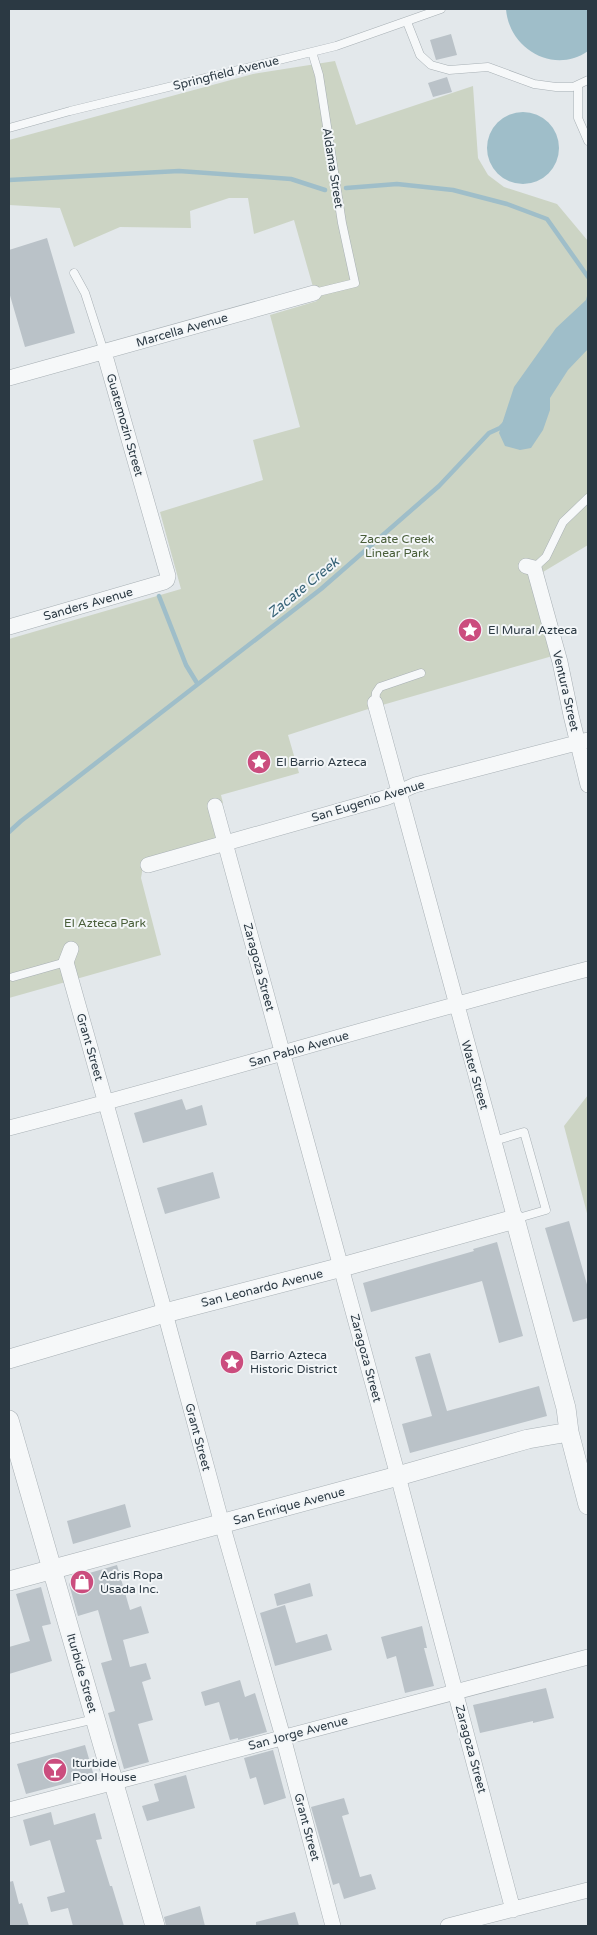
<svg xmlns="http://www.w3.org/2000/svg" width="597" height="1935" font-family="'Varela Round',sans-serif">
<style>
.green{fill:#ccd4c4}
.water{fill:#9fbec9}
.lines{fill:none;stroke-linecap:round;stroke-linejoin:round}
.stream{stroke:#9fbec9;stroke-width:4.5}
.building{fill:#bac2c8}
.service-casing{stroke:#a8b0b5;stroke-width:9}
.minor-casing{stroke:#a8b0b5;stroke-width:16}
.tertiary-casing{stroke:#a8b0b5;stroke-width:20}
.service{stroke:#f6f8f9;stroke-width:8}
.minor{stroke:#f6f8f9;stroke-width:15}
.tertiary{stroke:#f6f8f9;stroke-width:19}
.labels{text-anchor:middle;stroke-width:4;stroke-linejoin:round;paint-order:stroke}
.street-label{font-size:12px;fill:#2b3943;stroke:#f3f6f8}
.park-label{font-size:12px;fill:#495e39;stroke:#f3f6f8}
.poi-label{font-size:12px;fill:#2b3943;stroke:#f3f6f8;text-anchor:start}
.water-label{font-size:14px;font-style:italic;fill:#366276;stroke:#f3f6f8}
</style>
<rect width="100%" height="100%" fill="#e3e8eb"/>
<path class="green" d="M335 61 356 125 473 86 478 158 488 175 504 187 557 204 588 241V545L543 572 563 653 365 710 288 735 299 773 221 795 223 803 209 808 218 838 144 861 141 878 161 955 9 998V639L181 589 160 512 263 480 253 440 300 427 270 315 317 301 294 220 254 234 248 198H229L190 211 191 228 120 227 74 247 60 208 9 205V140L253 74Z
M588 1095V1217L564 1126Z"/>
<path class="water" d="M506 9H588V51C554 75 509 49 506 9Z
M487 148a36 36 0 1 1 72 0a36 36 0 1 1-72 0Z
M588 292V349L568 370 550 398V410L543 430 531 448 520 450 505 446 499 433 514 387 556 328 586 300Z"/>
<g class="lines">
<path class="stream" d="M9 180 179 171 291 179 325 190
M346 188 397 184 453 190 507 204 547 219 588 277
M159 596 186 665 197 683
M9 832 21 821 321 589 439 486 489 433 500 428 504 424"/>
</g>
<path class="building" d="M451 34 457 55 436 60 430 40Z
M447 77 452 92 433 97 428 83Z
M47 238 75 333 25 347 9 292V250Z
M182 1099 186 1110 202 1105 207 1125 143 1143 134 1113Z
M213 1172 220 1198 165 1214 157 1188Z
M569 1221 588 1288V1318L573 1322 545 1228Z
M497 1242 523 1336 499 1343 482 1281 371 1312 363 1283 474 1251 473 1249Z
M430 1353 447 1411 539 1386 547 1416 410 1453 402 1424 432 1416 415 1357Z
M125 1504 131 1527 73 1544 67 1521Z
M117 1565 130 1610 141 1606 149 1633 123 1640 130 1667 146 1663 151 1679 142 1682 153 1720 138 1724 149 1762 124 1769 108 1713 115 1711 101 1663 112 1660 98 1610 78 1616 69 1584 72 1578Z
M310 1583 313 1596 277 1606 274 1594Z
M41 1587 51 1624 42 1626 52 1661 9 1674V1647L30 1641 16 1594Z
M285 1605 296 1643 327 1634 332 1650 275 1666 260 1613Z
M422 1626 427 1648H424L434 1686 405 1693 396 1656 387 1659 381 1637Z
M240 1680 245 1697 255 1693 267 1732 238 1740V1738L230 1740 219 1702 205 1706 201 1692Z
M546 1688 554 1718 533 1723V1721L480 1733 473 1705Z
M85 1745 94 1776 26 1794 17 1764Z
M273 1750 286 1798 264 1805 256 1777 250 1779 244 1758Z
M186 1775 195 1808 147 1821 142 1806 159 1801 154 1784Z
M344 1798 349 1814 342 1816 360 1877 371 1874 376 1889 344 1899 339 1883 333 1885 311 1807Z
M51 1812 54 1825 95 1813 102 1839 96 1840 110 1886H112L124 1926H73L68 1908 51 1912 47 1897 65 1892 50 1840 30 1846 23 1820Z
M13 1881 19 1904 22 1903 29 1926H9V1882Z
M200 1906 205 1926H166L164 1917Z
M295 1912 299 1926H256V1922Z"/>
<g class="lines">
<g class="service-casing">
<path id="service" d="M407 22 420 55 431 65 449 70 488 67 534 84 556 87H573L588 80
M312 52 319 75 342 223 355 283 314 293
M578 85V118L588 141
M9 128 70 111 336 46 441 9
M74 273 85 293 104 352
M534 568 546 557 563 522 588 498
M375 703 376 693 380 687 421 673
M13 977 66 962
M494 1141 524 1132 546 1210 515 1219
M9 1739 95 1719"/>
</g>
<g class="minor-casing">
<path id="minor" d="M9 378 314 293
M526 566 534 568 560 662 571 715 588 785
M9 627 164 582 167 580 168 576 104 352
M375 703 515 1219
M215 806 398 1476 513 1910
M148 865 388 797 415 785 588 740
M71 949 66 962 165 1313 222 1524 283 1737 333 1926
M9 1128C203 1078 394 1019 588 969
M9 1810 588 1657
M448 1926 588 1890"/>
</g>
<g class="tertiary-casing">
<path id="tertiary" d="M9 1359 165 1313 342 1267 515 1219 566 1408 569 1432 588 1505
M9 1420 155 1926
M9 1581 398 1476 528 1439 569 1432"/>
</g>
<use href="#service" class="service"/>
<use href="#minor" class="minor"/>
<use href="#tertiary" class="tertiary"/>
</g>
<defs>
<g id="sight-disc" transform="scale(1.25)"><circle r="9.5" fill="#cb4d7e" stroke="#f3f6f8"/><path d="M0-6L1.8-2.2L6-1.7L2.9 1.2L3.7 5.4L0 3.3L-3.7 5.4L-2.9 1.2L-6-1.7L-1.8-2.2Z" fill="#fff"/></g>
<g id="shop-disc" transform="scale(1.25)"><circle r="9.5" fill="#cb4d7e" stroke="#f3f6f8"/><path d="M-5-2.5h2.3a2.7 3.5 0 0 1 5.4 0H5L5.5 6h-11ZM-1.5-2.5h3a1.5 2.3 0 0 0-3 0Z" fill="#fff"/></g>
<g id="bar-disc" transform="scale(1.25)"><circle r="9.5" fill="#cb4d7e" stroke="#f3f6f8"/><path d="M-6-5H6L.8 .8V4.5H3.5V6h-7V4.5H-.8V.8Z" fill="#fff"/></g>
</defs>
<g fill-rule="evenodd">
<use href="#sight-disc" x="470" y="630"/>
<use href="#sight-disc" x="259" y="762"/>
<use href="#sight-disc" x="232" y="1362"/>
<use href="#shop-disc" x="82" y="1582"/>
<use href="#bar-disc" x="55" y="1770"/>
</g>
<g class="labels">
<g class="street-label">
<text transform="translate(226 73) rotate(-14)" y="4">Springfield Avenue</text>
<text transform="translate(333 168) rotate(81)" y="4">Aldama Street</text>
<text transform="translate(182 330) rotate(-16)" y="4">Marcella Avenue</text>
<text transform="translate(125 425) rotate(74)" y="4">Guatemozin Street</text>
<text transform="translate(88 604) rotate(-16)" y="4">Sanders Avenue</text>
<text transform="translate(566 691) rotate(77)" y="4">Ventura Street</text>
<text transform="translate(368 801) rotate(-17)" y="4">San Eugenio Avenue</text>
<text transform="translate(259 967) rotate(75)" y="4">Zaragoza Street</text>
<text transform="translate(90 1047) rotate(74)" y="4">Grant Street</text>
<text transform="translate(299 1049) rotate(-16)" y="4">San Pablo Avenue</text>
<text transform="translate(475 1075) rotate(74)" y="4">Water Street</text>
<text transform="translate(262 1288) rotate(-14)" y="4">San Leonardo Avenue</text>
<text transform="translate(366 1358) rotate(75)" y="4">Zaragoza Street</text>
<text transform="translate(198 1437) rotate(75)" y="4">Grant Street</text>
<text transform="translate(289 1506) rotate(-15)" y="4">San Enrique Avenue</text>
<text transform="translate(82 1673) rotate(74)" y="4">Iturbide Street</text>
<text transform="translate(298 1733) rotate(-15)" y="4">San Jorge Avenue</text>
<text transform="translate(471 1749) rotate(75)" y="4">Zaragoza Street</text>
<text transform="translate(307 1827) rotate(75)" y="4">Grant Street</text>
</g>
<g class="park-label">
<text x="397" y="543">Zacate Creek<tspan x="397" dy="14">Linear Park</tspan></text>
<text x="105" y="927">El Azteca Park</text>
</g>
<g class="poi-label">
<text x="488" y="634">El Mural Azteca</text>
<text x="276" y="766">El Barrio Azteca</text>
<text x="250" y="1359">Barrio Azteca<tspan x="250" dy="14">Historic District</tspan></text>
<text x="100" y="1579">Adris Ropa<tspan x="100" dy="14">Usada Inc.</tspan></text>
<text x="72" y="1767">Iturbide<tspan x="72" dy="14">Pool House</tspan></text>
</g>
<g class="water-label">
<text transform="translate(303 587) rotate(-39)" y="5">Zacate Creek</text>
</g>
</g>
<rect width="597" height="1935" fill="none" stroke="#2b3943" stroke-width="20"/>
</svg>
